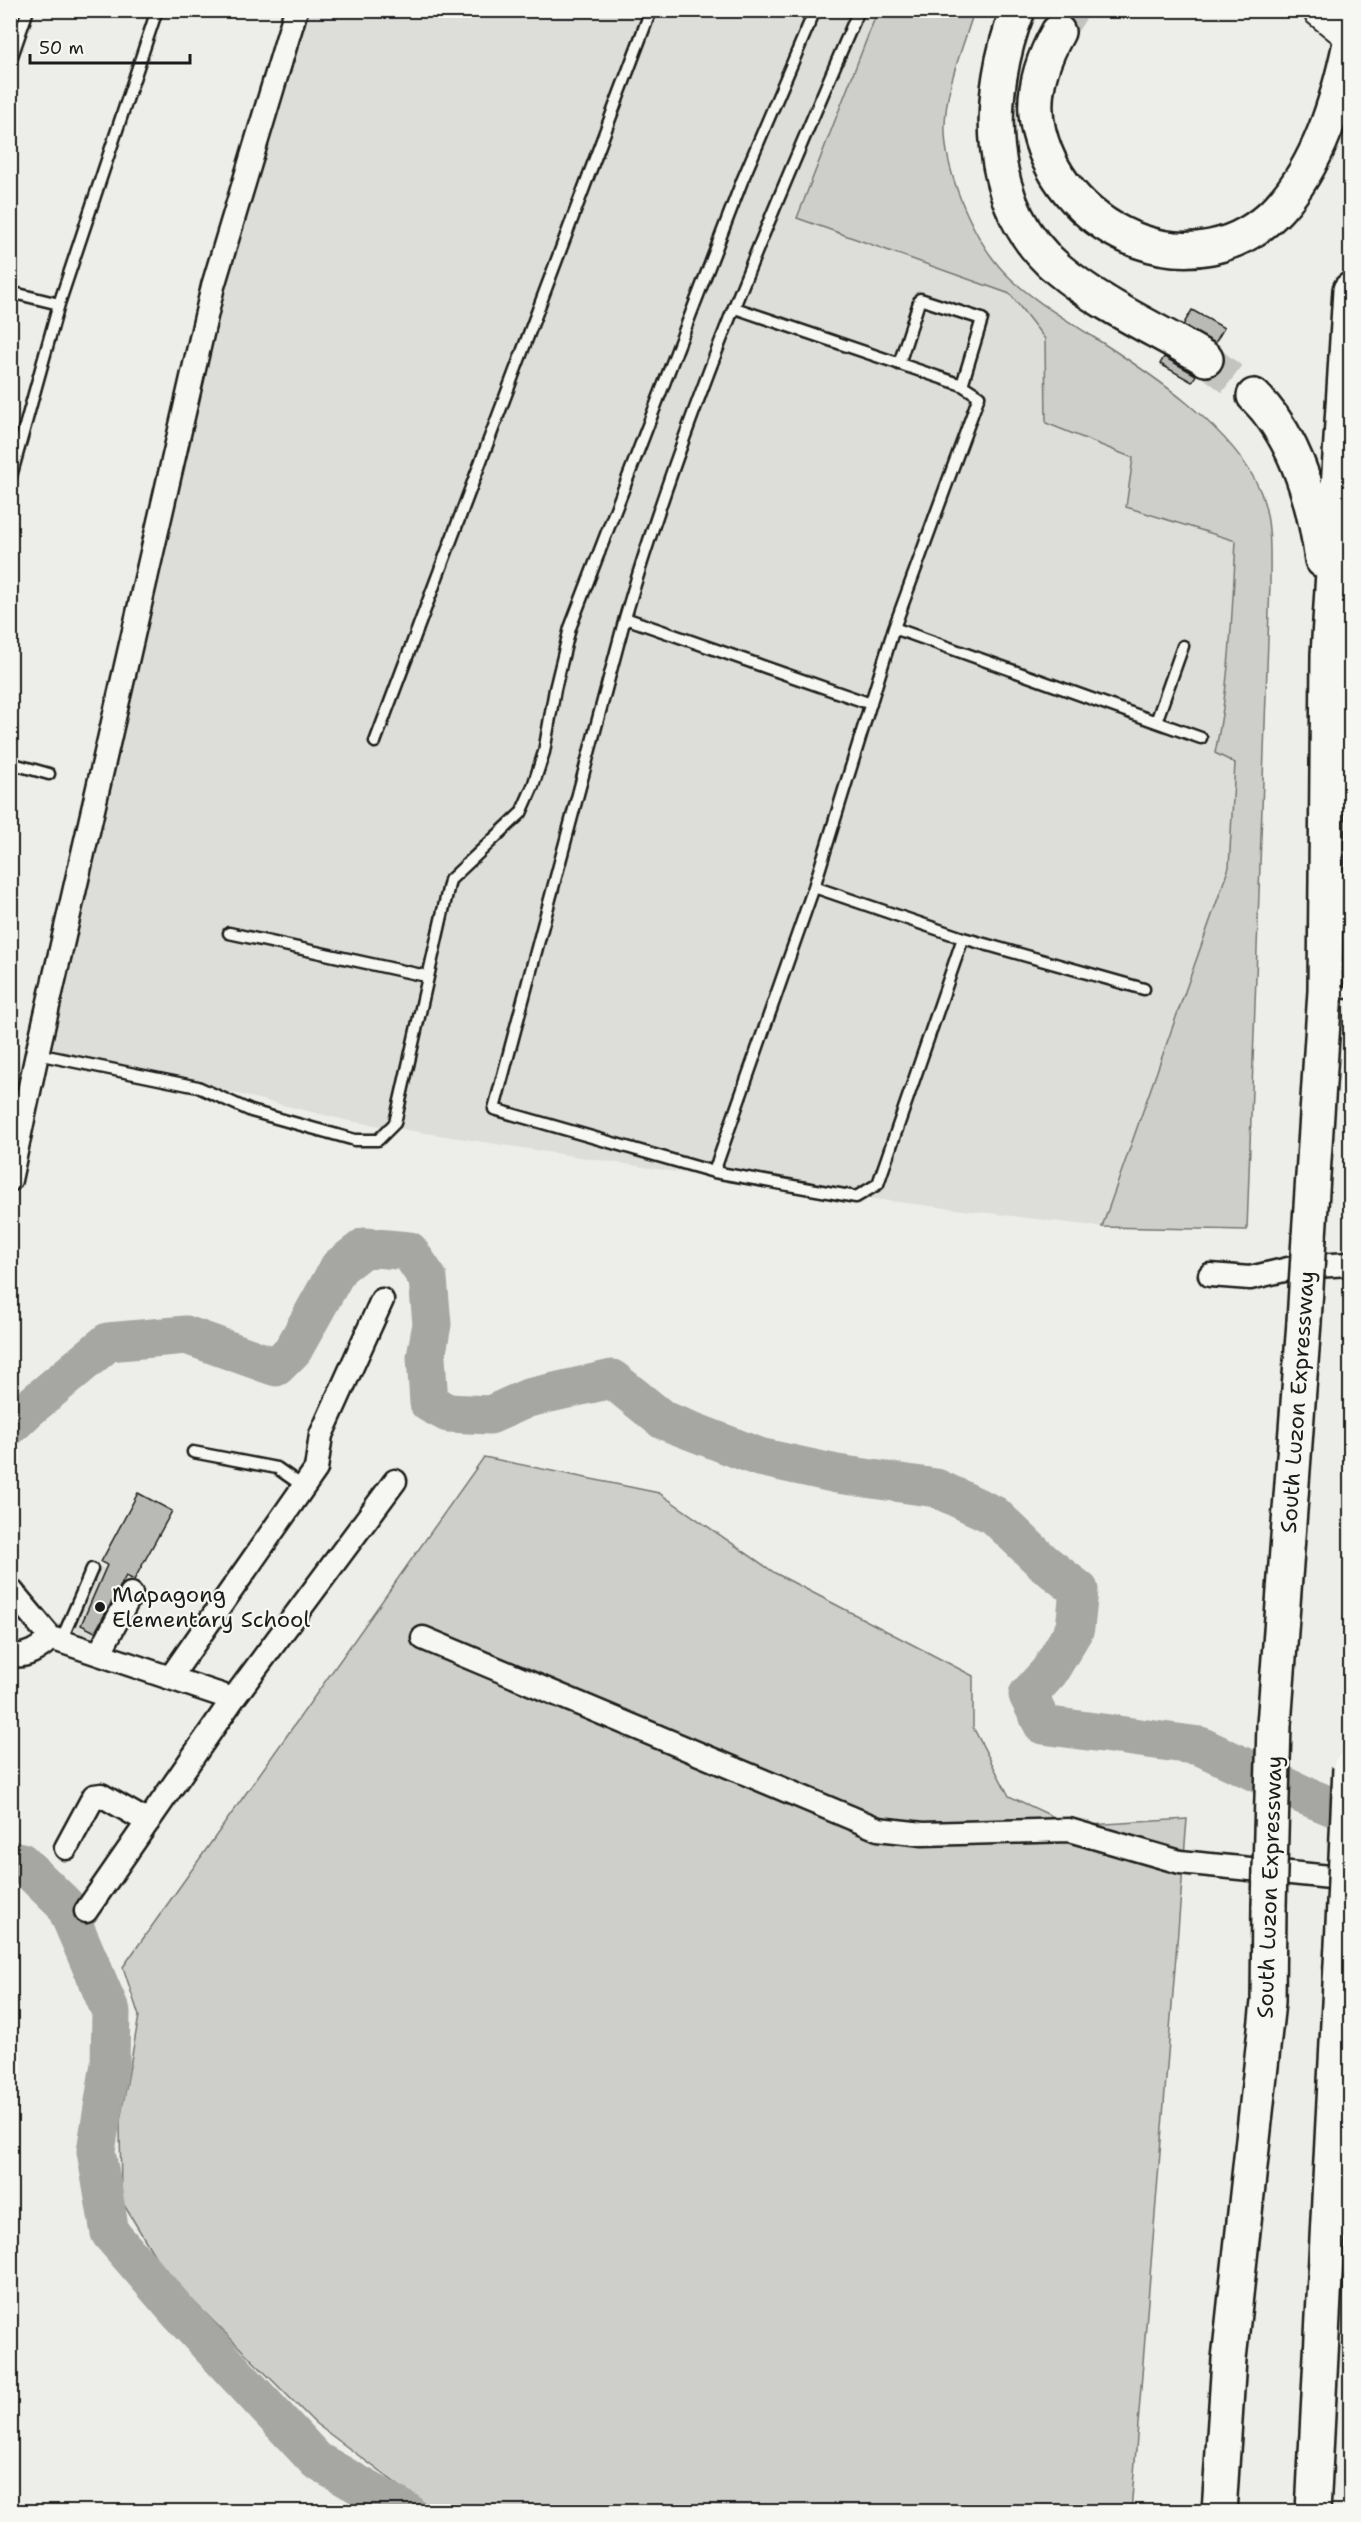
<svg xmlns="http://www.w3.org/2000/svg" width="1361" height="2522" font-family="'Shantell Sans',sans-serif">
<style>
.built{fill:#ddddda}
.green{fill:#cececb;stroke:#757574;stroke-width:1.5}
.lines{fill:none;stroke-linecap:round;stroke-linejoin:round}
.river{stroke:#a6a6a3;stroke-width:39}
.building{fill:#b9b9b6;stroke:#1c1c1c;stroke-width:1.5}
.motorway-tunnel{stroke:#c3c3c0;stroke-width:33;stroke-dasharray:33 16;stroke-linecap:butt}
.service-casing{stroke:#1c1c1c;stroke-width:15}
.minor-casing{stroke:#1c1c1c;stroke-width:27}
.secondary-casing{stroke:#1c1c1c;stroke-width:36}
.motorway-casing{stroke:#1c1c1c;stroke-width:38}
.service{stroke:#f6f6f2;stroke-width:10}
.minor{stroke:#f6f6f2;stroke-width:22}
.secondary{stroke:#f6f6f2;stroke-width:32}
.motorway{stroke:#f6f6f2;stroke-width:33}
.motorway-bridge-casing{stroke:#1c1c1c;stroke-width:38;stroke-linecap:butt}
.motorway-bridge{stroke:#f6f6f2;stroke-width:33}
.poi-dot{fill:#1c1c1c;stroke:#f6f6f2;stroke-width:2}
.labels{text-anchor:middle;stroke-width:4.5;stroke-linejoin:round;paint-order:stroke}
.street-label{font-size:22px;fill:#1c1c1c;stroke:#f6f6f2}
.poi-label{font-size:22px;fill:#1c1c1c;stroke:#f6f6f2;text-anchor:start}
</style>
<rect width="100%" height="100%" fill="#edede9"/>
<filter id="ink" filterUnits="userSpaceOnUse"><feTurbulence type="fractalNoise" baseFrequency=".0167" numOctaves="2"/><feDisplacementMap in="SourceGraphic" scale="12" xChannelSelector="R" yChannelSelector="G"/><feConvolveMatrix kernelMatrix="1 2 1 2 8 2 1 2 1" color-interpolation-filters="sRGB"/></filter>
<g filter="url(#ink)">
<path class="built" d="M290 11H878L797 218 1010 294 1045 339 1046 423 1134 458 1126 507 1236 541 1228 664 1220 730 1215 753 1235 763 1229 867 1102 1227 766 1186 349 1121 184 1081 44 1050Z
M100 1566 129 1583 99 1643 74 1630Z"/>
<path class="green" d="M878 10 974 11C963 48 946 85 945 125 944 150 952 177 961 200 972 227 987 256 1009 277 1033 300 1062 317 1090 335 1147 371 1236 429 1261 493 1272 522 1270 553 1270 583L1247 1230 1102 1227 1229 867 1235 763 1215 753C1230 684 1232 612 1236 541L1126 507 1133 458 1046 423 1045 339 1010 294 797 218Z
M484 1457 659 1493 775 1573 973 1676V1727L1009 1796 1073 1826 1187 1819 1131 2511H433L315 2423 165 2273 121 2200 120 2121 139 2016 123 1967Z"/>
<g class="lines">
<path class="river" d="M10 1426 28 1409 108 1342 186 1335 276 1367 293 1350 339 1267 365 1247 409 1251 428 1279 432 1324 426 1357 429 1403 448 1413 490 1415 528 1398 612 1379 663 1420 759 1457 837 1474 936 1488 994 1515 1044 1563 1079 1590 1075 1628 1049 1672 1028 1695 1043 1725 1200 1746 1306 1796 1350 1814
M10 1860 21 1862 65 1905 111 2012 110 2064 96 2151 110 2233 180 2314 317 2461 407 2512"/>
</g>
<path class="building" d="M1192 310 1224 328 1215 343 1183 325Z
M1164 357 1196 375 1192 382 1160 364Z
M138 1493 172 1511 134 1580 126 1576 95 1632 81 1625 107 1565 101 1562Z"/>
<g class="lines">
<path class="motorway-tunnel" d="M1058 32 1072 10
M1206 359 1254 396"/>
<g class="service-casing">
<path id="service" d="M859 10C774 207 685 412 625 618L871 704
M10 62 28 10
M10 292 59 304 10 480
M59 304 157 10
M899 364 920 299 982 319 962 385
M625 618 494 1109 714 1172 856 1197 878 1184 963 938
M894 628 1201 738
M1156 722 1183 646
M375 742 651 10
M10 763 49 774
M814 887 963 938 1144 989
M229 933 426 976
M1327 991 1350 993
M37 1054 198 1087 251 1111 355 1140H378L395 1123 450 880 521 813 533 786 544 752 555 689 570 628 742 181 815 10
M714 1172 814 887 894 628 979 396 962 385 735 308
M193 1452 277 1468 304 1487
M61 1641 92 1569"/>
</g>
<g class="minor-casing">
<path id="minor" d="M10 1180 37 1054 213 286 296 10
M1210 1275 1250 1278 1297 1267 1350 1264
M10 1589 51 1638 233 1699
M423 1638 878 1829 923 1834 1069 1830 1180 1862 1350 1879
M99 1654 131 1594
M10 1655C27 1658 40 1648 51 1638
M170 1678 316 1469 321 1435 382 1300
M66 1848 94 1796 101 1795 148 1822
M86 1911 233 1699 395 1481"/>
</g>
<g class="secondary-casing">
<path id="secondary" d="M1319 10 1350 35"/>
</g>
<g class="motorway-casing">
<path id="motorway" d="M1018 10C985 94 983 206 1058 269 1102 306 1156 329 1206 359
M1058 32C1041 62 1030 97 1039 132 1065 236 1199 293 1278 209 1319 165 1338 100 1350 43
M1254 396C1297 438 1314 502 1322 560
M1309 1237 1325 991 1328 655 1350 290
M1274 1725 1304 1322
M1219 2512 1229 2359 1268 2002 1269 1906
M1313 2512 1343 1925"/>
</g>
<use href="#service" class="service"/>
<use href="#minor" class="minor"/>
<use href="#secondary" class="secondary"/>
<use href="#motorway" class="motorway"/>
<g class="motorway-bridge-casing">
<path id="motorway-bridge" d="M1304 1322 1309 1237
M1269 1906 1274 1725
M1343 1925 1350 1768"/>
</g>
<use href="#motorway-bridge" class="motorway-bridge"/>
</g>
</g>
<circle class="poi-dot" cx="100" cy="1607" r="6"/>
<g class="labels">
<g class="street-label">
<text transform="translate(1297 1402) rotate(-86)" y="8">South Luzon Expressway</text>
<text transform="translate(1269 1887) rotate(-88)" y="8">South Luzon Expressway</text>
</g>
<g class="poi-label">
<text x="112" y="1602">Mapagong<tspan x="112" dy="25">Elementary School</tspan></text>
</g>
</g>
<rect width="1361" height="2522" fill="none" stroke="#f6f6f2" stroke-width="36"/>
<rect x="18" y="18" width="1325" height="2486" fill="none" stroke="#1c1c1c" stroke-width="2" filter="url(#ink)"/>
<path d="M30 54v9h160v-9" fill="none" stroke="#1c1c1c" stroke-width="3"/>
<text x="39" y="54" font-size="18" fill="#1c1c1c" stroke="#f6f6f2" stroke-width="4.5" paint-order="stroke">50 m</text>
</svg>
